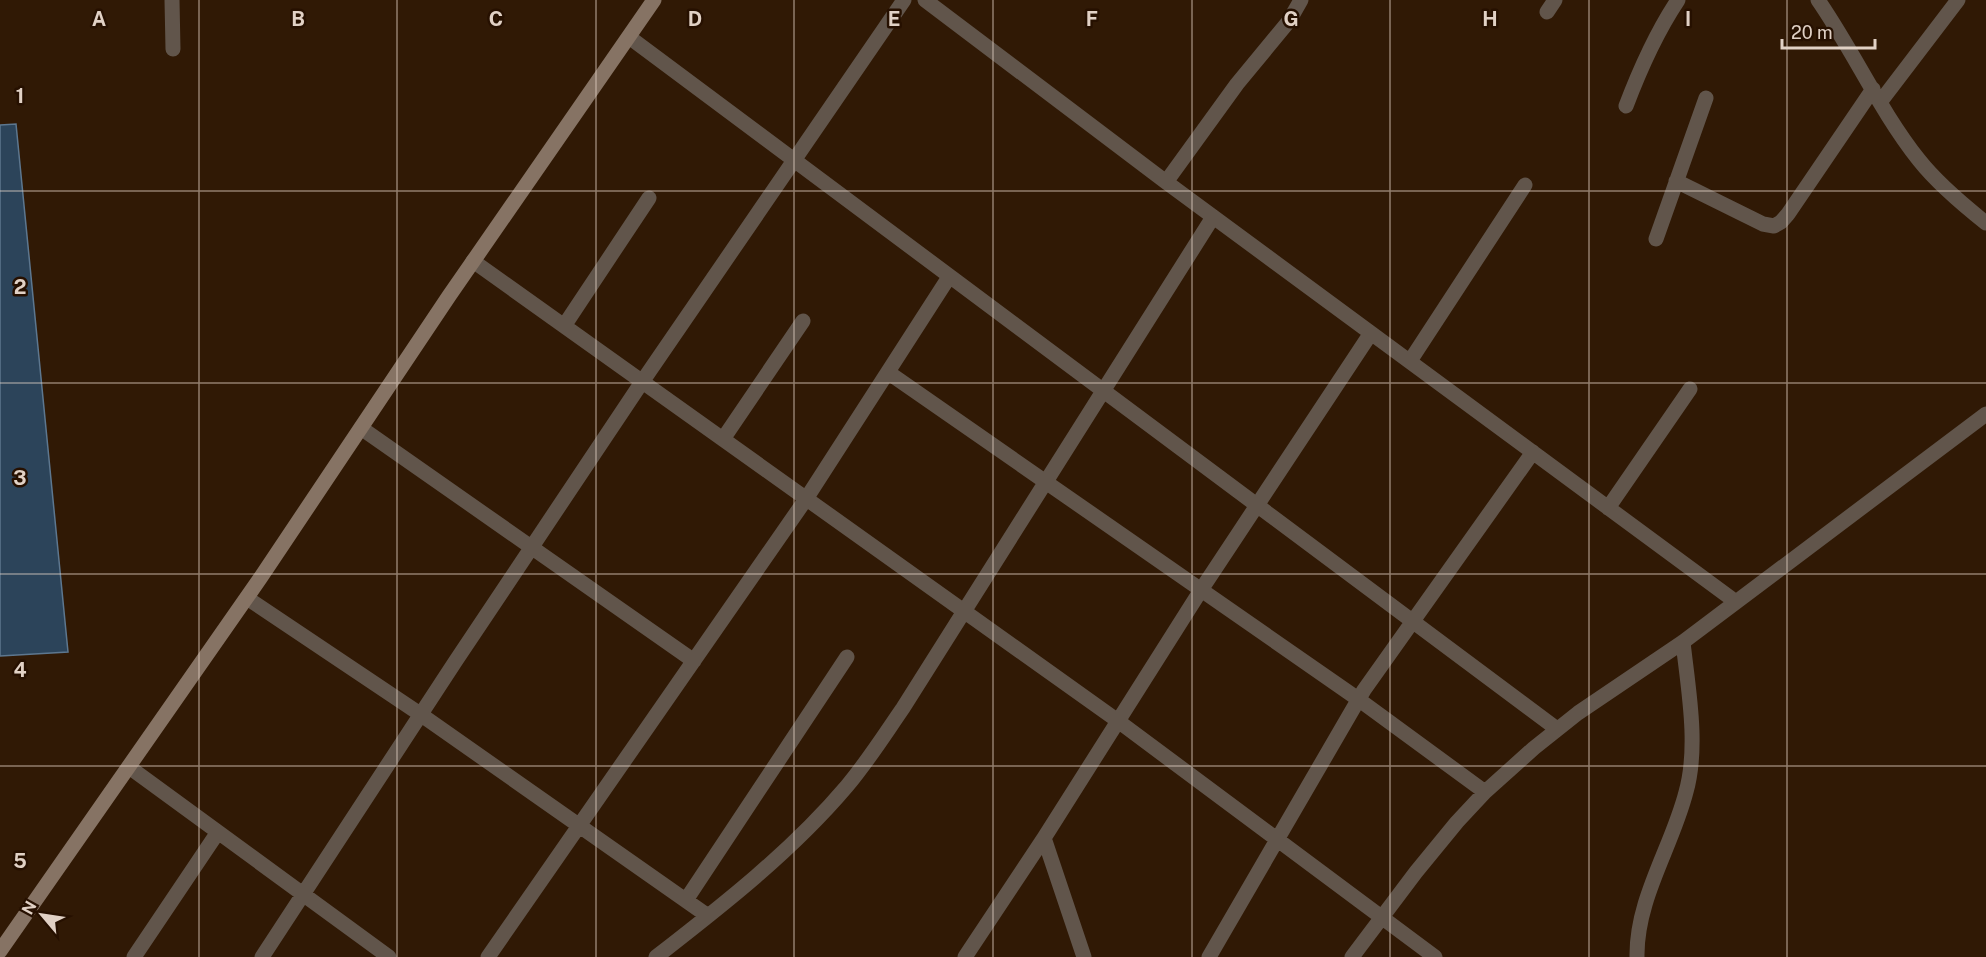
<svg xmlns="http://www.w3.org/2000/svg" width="1986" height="957" font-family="'Public Sans',sans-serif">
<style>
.building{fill:#2c445a;stroke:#5d778f;stroke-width:1.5}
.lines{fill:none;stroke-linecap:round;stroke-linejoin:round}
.street{stroke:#61554b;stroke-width:15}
.secondary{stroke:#867364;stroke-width:15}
.grid{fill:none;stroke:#e1d1c5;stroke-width:1.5;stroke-opacity:0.55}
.grid-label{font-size:20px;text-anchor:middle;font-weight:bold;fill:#e1d1c5;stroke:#261000;stroke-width:5;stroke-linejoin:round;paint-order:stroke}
</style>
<rect width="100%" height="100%" fill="#301905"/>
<path class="building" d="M16 124 68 652 0 656V125Z"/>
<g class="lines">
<path class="street" d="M172 0 173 49
M925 0 1166 182 1736 602
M1818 0C1854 52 1880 111 1919 160 1938 184 1962 204 1986 223
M1547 12 1555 0
M629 37 1557 729
M1881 101 1958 0
M1626 106C1640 69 1656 33 1678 0
M1676 181 1763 224 1774 226 1781 222 1788 214 1873 89
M1166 182 1237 84 1289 21 1301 0
M1656 239 1706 98
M473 261 1118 721 1435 957
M564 326 649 198
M1410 361 1525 185
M889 373 1358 699 1485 792
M361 428 694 661
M723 439 803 321
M1608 508 1690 389
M247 598 420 714 708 916
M129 767 389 957
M1044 838 1084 957
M686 900 847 657
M134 957 218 832
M262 957 455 662 642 382 904 0
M488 957 806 499 949 277
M656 957C723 905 792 851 847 786 868 761 885 734 903 708L1213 217
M965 957 1044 838 1201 590 1371 333
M1209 957 1364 690 1533 452
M1352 957 1416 872 1457 822 1485 792 1534 748 1578 713 1683 642 1986 414
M1637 957C1636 899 1672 847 1686 792 1699 746 1688 688 1683 642"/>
<path class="secondary" d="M0 951 261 577 449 296 654 0"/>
</g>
<path class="grid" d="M199 0V957M397 0V957M596 0V957M794 0V957M993 0V957M1192 0V957M1390 0V957M1589 0V957M1787 0V957M0 191H1986M0 383H1986M0 574H1986M0 766H1986"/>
<g class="grid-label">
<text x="99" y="26">A</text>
<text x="298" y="26">B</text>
<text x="496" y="26">C</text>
<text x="695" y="26">D</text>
<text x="894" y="26">E</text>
<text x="1092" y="26">F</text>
<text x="1291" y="26">G</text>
<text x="1490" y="26">H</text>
<text x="1688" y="26">I</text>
<text x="20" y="103">1</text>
<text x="20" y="294">2</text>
<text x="20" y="485">3</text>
<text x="20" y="677">4</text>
<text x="20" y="868">5</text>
</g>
<g transform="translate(42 915) rotate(299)" stroke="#261000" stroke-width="4.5" paint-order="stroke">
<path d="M0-4.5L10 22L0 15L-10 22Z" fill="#e1d1c5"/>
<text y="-9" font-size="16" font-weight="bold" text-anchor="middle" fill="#e1d1c5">N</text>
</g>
<path d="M1782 39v9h93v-9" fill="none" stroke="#e1d1c5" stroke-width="3"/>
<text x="1791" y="39" font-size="18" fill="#e1d1c5" stroke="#261000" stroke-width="4.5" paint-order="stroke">20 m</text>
</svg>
